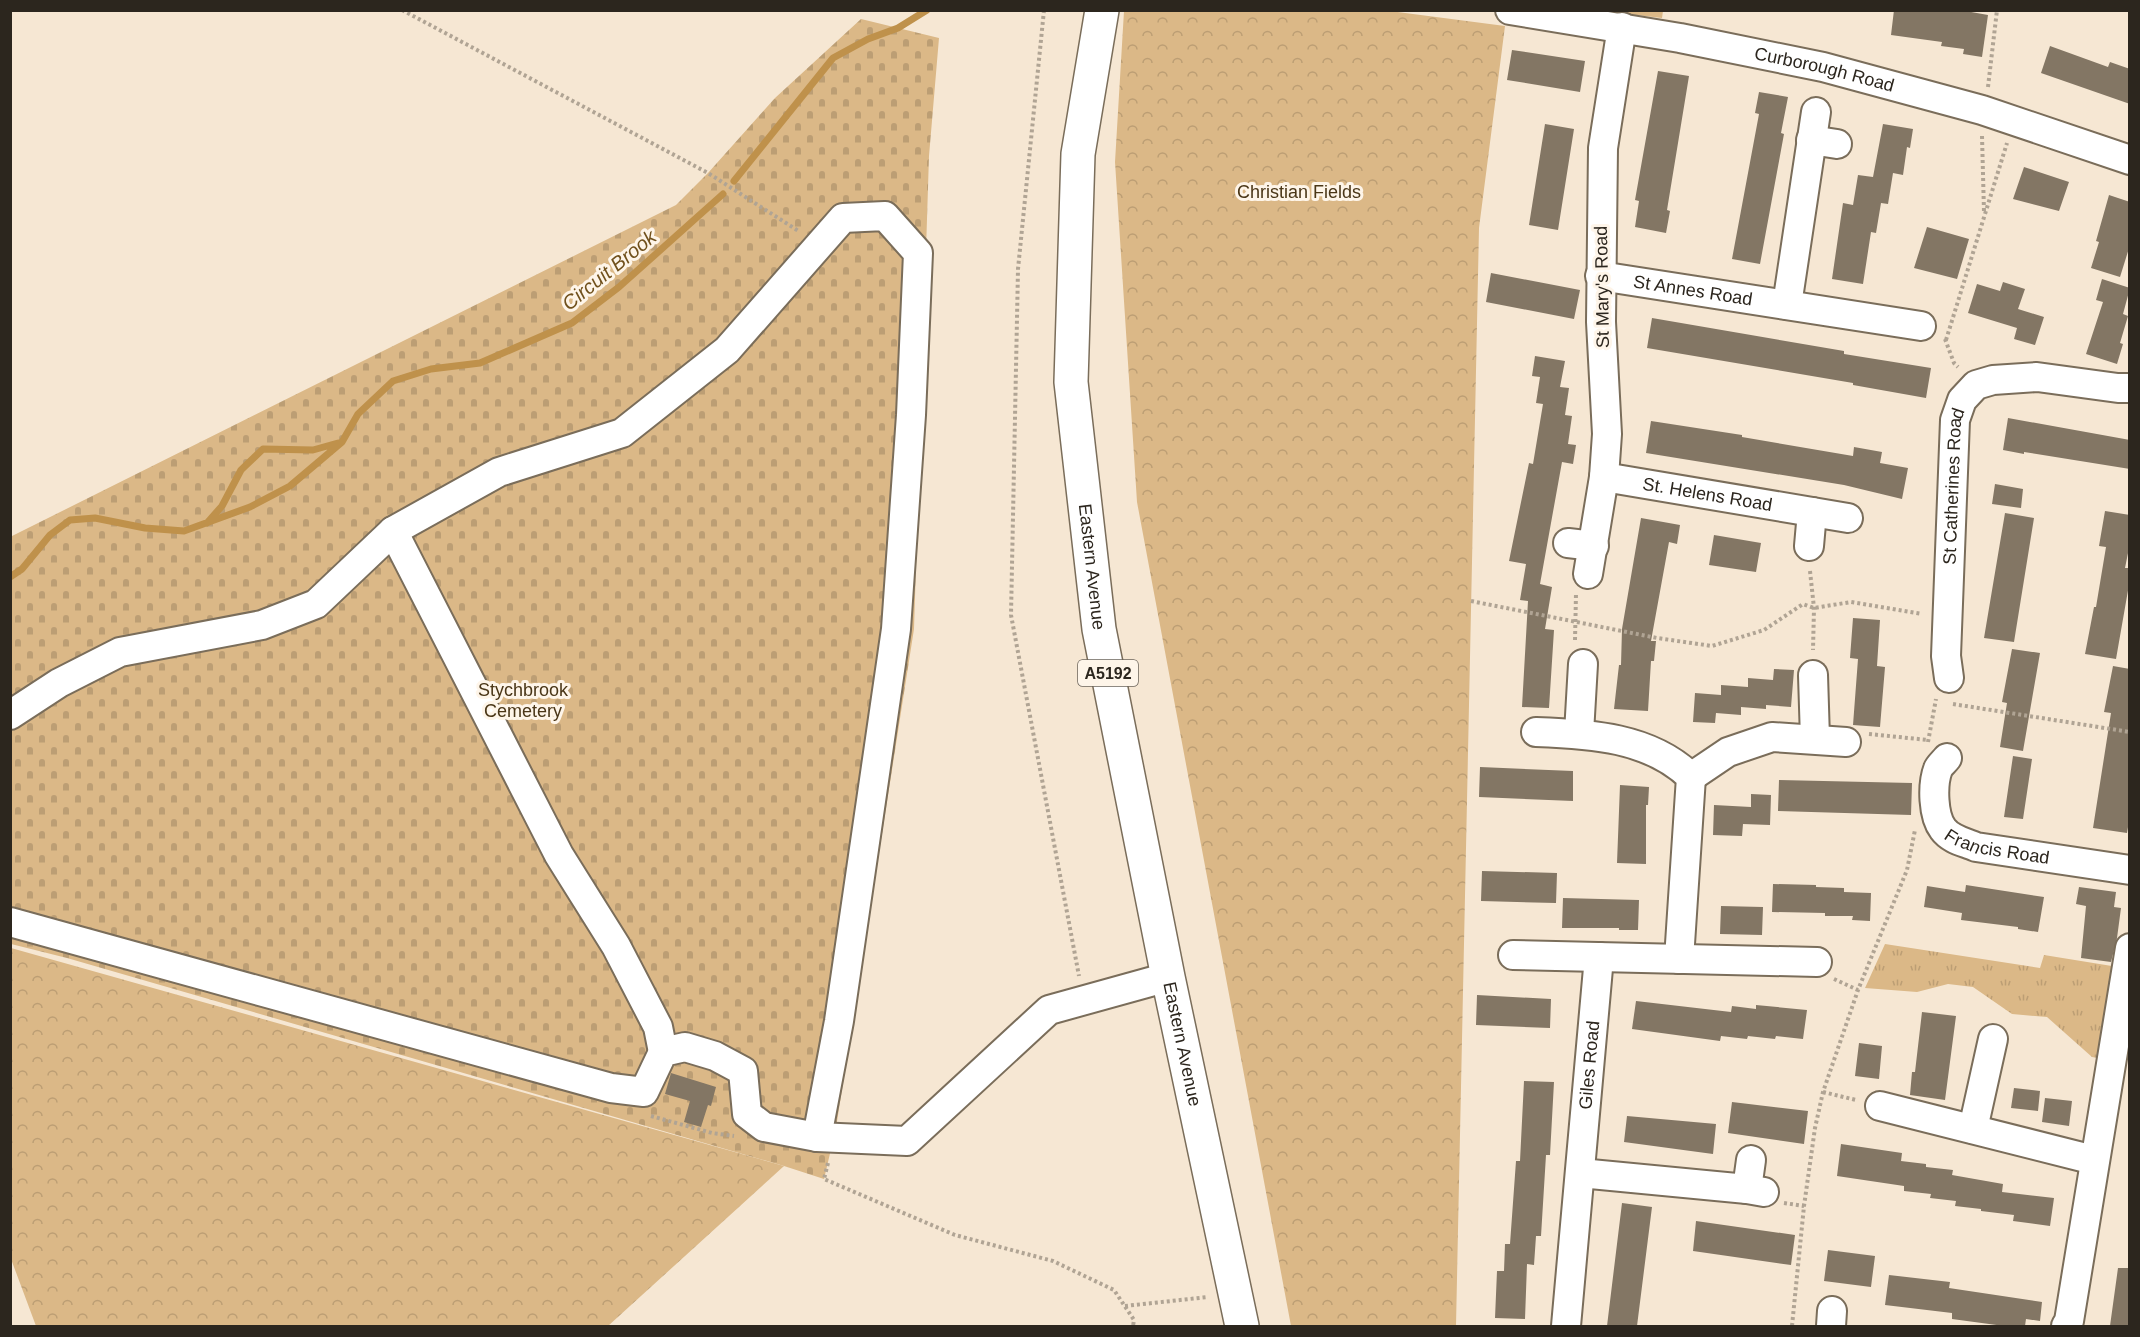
<svg xmlns="http://www.w3.org/2000/svg" width="2140" height="1337" font-family="Helvetica,sans-serif">
<style>
.grass{fill:url(#grass-tufts)}
.cemetery{fill:url(#cemetery-stones)}
.park{fill:url(#park-crowns)}
.pitch{fill:#dbb887}
.lines{fill:none;stroke-linecap:round;stroke-linejoin:round}
.stream{stroke:#bf914b;stroke-width:7}
.building{fill:#837664}
.minor-casing{stroke:#7a6d5a;stroke-width:32}
.highway-casing{stroke:#7a6d5a;stroke-width:36}
.path{stroke:#b0a494;stroke-width:4;stroke-dasharray:3 3;stroke-linecap:butt}
.minor{stroke:#fff;stroke-width:28}
.highway{stroke:#fff;stroke-width:33}
.labels{text-anchor:middle;stroke-width:6;stroke-linejoin:round;paint-order:stroke}
.shield{fill:#fef5e9;stroke:#6b645b;stroke-width:1.5}
.shield-label{font-size:16px;font-weight:bold;fill:#2c261e}
.street-label{font-size:18px;fill:#2c261e;stroke:#fef5e9}
.park-label{font-size:18px;fill:#4a3617;stroke:#fef5e9}
.water-label{font-size:20px;font-style:italic;fill:#71511d;stroke:#fef5e9}
</style>
<defs>
<pattern id="grass-tufts" width="24" height="20" patternUnits="userSpaceOnUse" patternTransform="scale(1.5)"><rect width="24" height="20" fill="#dbb887"/><path d="M3 7l-1-3M5 7V3M7 7l1-3M15 17l-1-3M17 17v-4M19 17l1-3" fill="none" stroke="#bc9e74"/></pattern>
<pattern id="cemetery-stones" width="16" height="16" patternUnits="userSpaceOnUse" patternTransform="scale(1.5)"><rect width="16" height="16" fill="#dbb887"/><path d="M2 7V4a2 2 0 0 1 4 0v3zM10 15v-3a2 2 0 0 1 4 0v3z" fill="#bc9e74"/></pattern>
<pattern id="park-crowns" width="20" height="18" patternUnits="userSpaceOnUse" patternTransform="scale(1.5)"><rect width="20" height="18" fill="#dbb887"/><path d="M2 6a3 3 0 1 1 6 0M12 15a3 3 0 1 1 6 0" fill="none" stroke="#bc9e74"/></pattern>
</defs>
<rect width="100%" height="100%" fill="#f6e7d3"/>
<path class="grass" d="M1885 944 2040 968 2044 955 2118 967 2103 1059 2092 1057 2047 1017 2012 1014 1973 987 1948 984 1917 992 1865 988Z"/>
<path class="cemetery" d="M861 19 939 38 929 156 914 629 836 1128 824 1179 784 1166 67 958 11 944 10 537 676 205 708 173 775 98Z"/>
<path class="park" d="M1390 11 1505 26 1479 228 1456 1326H1291L1137 502 1115 162 1124 11Z
M11 948 784 1166 608 1326H36L11 1259Z"/>
<path class="pitch" d="M1601 11H1663L1662 18Z"/>
<g class="lines">
<path class="stream" d="M734 181 833 58 868 39 898 28 927 10
M207 523 222 506 241 470 263 449 313 450 338 443
M10 577 22 569 50 535 70 520 95 518 145 528 184 531 250 507 290 486 342 442 358 414 393 381 431 369 480 363 572 323 619 287 723 194"/>
</g>
<path class="building" d="M1894 10H1960L1988 15 1982 57 1963 54 1964 49 1941 46 1942 42 1891 35Z
M2050 46 2108 67 2110 62 2130 69V104L2041 73Z
M1512 50 1585 61 1580 92 1507 80Z
M1658 71 1689 76 1667 210 1670 211 1666 233 1635 227 1639 201 1635 200Z
M1759 92 1788 97 1781 133 1784 134 1760 264 1732 259 1759 114 1755 113Z
M1545 124 1574 129 1558 230 1529 225Z
M1883 124 1913 129 1910 148 1907 147 1903 175 1893 173 1888 204 1881 203 1876 233 1871 232 1863 284 1832 279 1843 203 1853 205 1858 175 1873 177Z
M2024 167 2069 182 2059 211 2013 199Z
M2109 195 2130 202V245L2120 277 2091 268 2099 242 2096 241Z
M1927 227 1969 239 1957 279 1914 268Z
M1491 273 1580 290 1574 319 1486 302Z
M2102 279 2130 288 2123 314 2128 316 2120 343 2123 344 2117 364 2086 354 2103 302 2096 300Z
M2003 282 2025 289 2018 309 2044 317 2035 345 2014 339 2017 328 1968 313 1977 284 2000 291Z
M1652 318 1844 351V354L1931 368 1926 398 1853 385V383L1647 348Z
M1535 356 1565 361 1560 387 1569 388 1565 415 1572 416 1568 444 1576 445 1573 464 1562 462 1540 584 1552 587 1545 629 1554 630 1549 708 1522 707 1528 601 1520 600 1526 564 1509 561 1529 463 1533 464 1543 404 1536 403 1540 377 1532 376Z
M2008 418 2130 440V469L2024 452V454L2003 450Z
M1651 421 1742 435V437L1853 456 1854 447 1882 452 1880 463 1908 468 1902 499 1844 485 1646 453Z
M1995 484 2023 489 2021 508 1992 504Z
M2105 511 2130 515V543L2125 568H2130V579L2116 659 2085 654 2094 607H2096L2106 547 2099 546Z
M2005 513 2034 518 2014 642 1984 638Z
M1641 518 1680 525 1677 544 1669 542 1651 641H1656L1654 661H1651L1648 711 1614 709 1619 665H1621L1622 629Z
M1714 535 1761 543 1756 572 1709 565Z
M1853 618 1880 620 1877 666 1885 667 1880 727 1853 725 1858 659 1850 658Z
M2012 649 2040 653 2023 751 2000 747 2007 703 2002 702Z
M2113 666 2130 669V815L2127 833 2093 828 2111 713 2104 712Z
M1774 669 1794 670 1791 707 1766 705V709L1741 707V715L1716 713 1715 723 1693 722 1695 693 1721 695V685L1748 687V678L1773 680Z
M2013 756 2032 759 2023 819 2004 817Z
M1480 767 1573 771V801L1479 797Z
M1779 780 1912 783 1911 815 1778 811Z
M1620 785 1649 787 1648 805H1646V864L1617 863Z
M1751 794 1771 795 1770 825 1743 824 1742 836 1713 835 1714 805 1751 807Z
M1482 871 1557 873 1556 903 1481 901Z
M1773 884 1816 885V887L1844 888V892L1871 893 1870 921 1852 920 1853 916H1825V913L1772 912Z
M1966 885 2044 897 2038 932 2018 929V927L1961 920 1962 913 1924 907 1927 886 1965 892Z
M2079 887 2116 892 2114 907 2121 908 2117 938 2111 962 2081 958 2086 906 2076 904Z
M1563 898 1639 900 1638 930H1619V928H1562Z
M1721 906 1763 907 1762 935 1720 934Z
M1477 995 1551 999 1550 1028 1476 1025Z
M1636 1001 1731 1012 1732 1006 1756 1009V1005L1807 1010 1803 1039 1776 1036 1775 1039 1748 1036 1747 1039 1721 1036 1720 1041 1632 1029Z
M1922 1012 1956 1016 1945 1100 1910 1095 1912 1072H1915Z
M1859 1043 1882 1046 1879 1079 1855 1076Z
M671 1073 716 1087 711 1106 708 1105 701 1127 684 1122 690 1101 665 1094Z
M1524 1081 1554 1082 1550 1155H1546L1541 1236H1536L1534 1265 1527 1264 1525 1319 1495 1318 1497 1271H1504L1505 1244H1510L1516 1161H1520Z
M2014 1088 2040 1091 2038 1111 2011 1108Z
M2045 1098 2072 1101 2069 1126 2042 1122Z
M1732 1102 1808 1111 1804 1144 1728 1133Z
M1627 1116 1716 1124 1713 1154 1624 1142Z
M1841 1144 1902 1153 1901 1161 1926 1164V1167L1953 1170 1952 1175 2003 1184 2002 1192 2054 1198 2050 1226 2013 1221 2014 1215 1981 1211V1209L1955 1206 1956 1201 1930 1198 1931 1194 1904 1191V1186L1837 1176Z
M1622 1203 1652 1207 1637 1326H1607Z
M1696 1221 1795 1235 1791 1265 1693 1251Z
M1828 1250 1875 1256 1871 1287 1824 1281Z
M2118 1268H2130V1326H2110Z
M1889 1275 1950 1282 1949 1288 2042 1302 2040 1321 2026 1319 2025 1326H2004L1952 1319V1313L1885 1305Z"/>
<g class="lines">
<g class="minor-casing">
<g id="minor">
<path id="s1" d="M1510 10 1680 38 1823 67 1982 110 2130 160"/>
<path d="M1811 140 1837 144"/>
<path id="s2" d="M1600 276 1921 326"/>
<path d="M1787 305 1816 112"/>
<path id="s3" d="M1604 477 1848 518"/>
<path d="M393 531 559 855 616 946 658 1027 663 1052"/>
<path d="M1568 543 1594 546"/>
<path d="M1809 546 1812 512"/>
<path d="M1588 574 1604 477 1607 434 1601 322 1603 148 1622 27"/>
<path d="M1813 675 1815 739"/>
<path id="s4" d="M1949 678 1946 656 1955 420 1962 400 1976 385 1993 380 2037 377 2118 388H2130"/>
<path d="M10 715 59 683 120 652 262 625 316 604 393 531 499 472 622 433 727 350 843 218 885 216 918 253 911 415 896 629 839 1021 817 1137"/>
<path d="M1536 732C1590 734 1650 737 1691 777L1679 959"/>
<path d="M1579 733 1583 664"/>
<path id="s5" d="M1947 758C1944 762 1939 766 1938 769 1932 785 1933 816 1943 829 1951 840 1965 842 1976 847L2130 870"/>
<path d="M1691 777 1728 752 1772 737 1846 742"/>
<path d="M10 922 611 1088 644 1092 663 1052 685 1047 715 1056 743 1071 747 1114 764 1127 817 1137 907 1141 1049 1010 1168 977"/>
<path d="M1513 955 1817 962"/>
<path d="M1880 1106 2094 1160"/>
<path d="M1973 1129 1993 1039"/>
<path d="M1580 1173 1747 1189 1764 1192"/>
<path d="M1747 1189 1751 1160"/>
<path id="s6" d="M1566 1326 1599 957"/>
<path d="M1831 1326 1832 1311"/>
<path d="M2066 1326 2069 1321 2130 948"/>
</g>
</g>
<g class="highway-casing">
<g id="highway">
<path id="s7" d="M1102 10 1078 154 1071 382 1099 629 1168 977 1242 1326"/>
</g>
</g>
<path class="path" d="M402 10 708 173 800 232
M1044 10 1018 269 1011 615 1079 976
M1988 87 1997 10
M1982 136 1984 212
M1945 339 1954 363 1958 367
M1946 340 2007 143
M1810 571 1814 608 1813 650
M1471 601 1657 638 1712 646 1764 630 1803 604 1814 608 1851 602 1922 614
M1575 640 1576 594
M1953 704 2130 732
M1869 734 1928 740
M1928 742 1936 699
M1834 979 1858 990
M1823 1092 1856 1100
M651 1116 712 1133 734 1136
M828 1163 824 1179 955 1235 1053 1261 1114 1290 1134 1320 1133 1326
M1784 1203 1804 1206
M1125 1306 1208 1297
M1792 1326 1804 1206 1815 1128 1823 1092 1858 990 1907 870 1915 830"/>
<use href="#minor" class="minor"/>
<use href="#highway" class="highway"/>
</g>
<g class="labels">
<rect class="shield" x="1078" y="660" width="60" height="26" rx="4.5"/>
<g class="shield-label">
<text x="1108" y="679">A5192</text>
</g>
<g class="street-label">
<text dy="6" stroke="none"><textPath href="#s1" startOffset="320">Curborough Road</textPath></text>
<text transform="translate(1602 287) rotate(-91)" y="6">St Mary's Road</text>
<text dy="6" stroke="none"><textPath href="#s2" startOffset="94">St Annes Road</textPath></text>
<text dy="6" stroke="none"><textPath href="#s4" startOffset="192">St Catherines Road</textPath></text>
<text dy="6" stroke="none"><textPath href="#s3" startOffset="105">St. Helens Road</textPath></text>
<text dy="6" stroke="none"><textPath href="#s7" startOffset="560">Eastern Avenue</textPath></text>
<text dy="6" stroke="none"><textPath href="#s5" startOffset="135">Francis Road</textPath></text>
<text dy="6" stroke="none"><textPath href="#s7" startOffset="1046">Eastern Avenue</textPath></text>
<text dy="6" stroke="none"><textPath href="#s6" startOffset="262">Giles Road</textPath></text>
</g>
<g class="park-label">
<text x="1299" y="198">Christian Fields</text>
<text x="523" y="696">Stychbrook<tspan x="523" dy="21">Cemetery</tspan></text>
</g>
<g class="water-label">
<text transform="translate(609 270) rotate(-39)" y="7">Circuit Brook</text>
</g>
</g>
<rect width="2140" height="1337" fill="none" stroke="#2c261e" stroke-width="24"/>
</svg>
